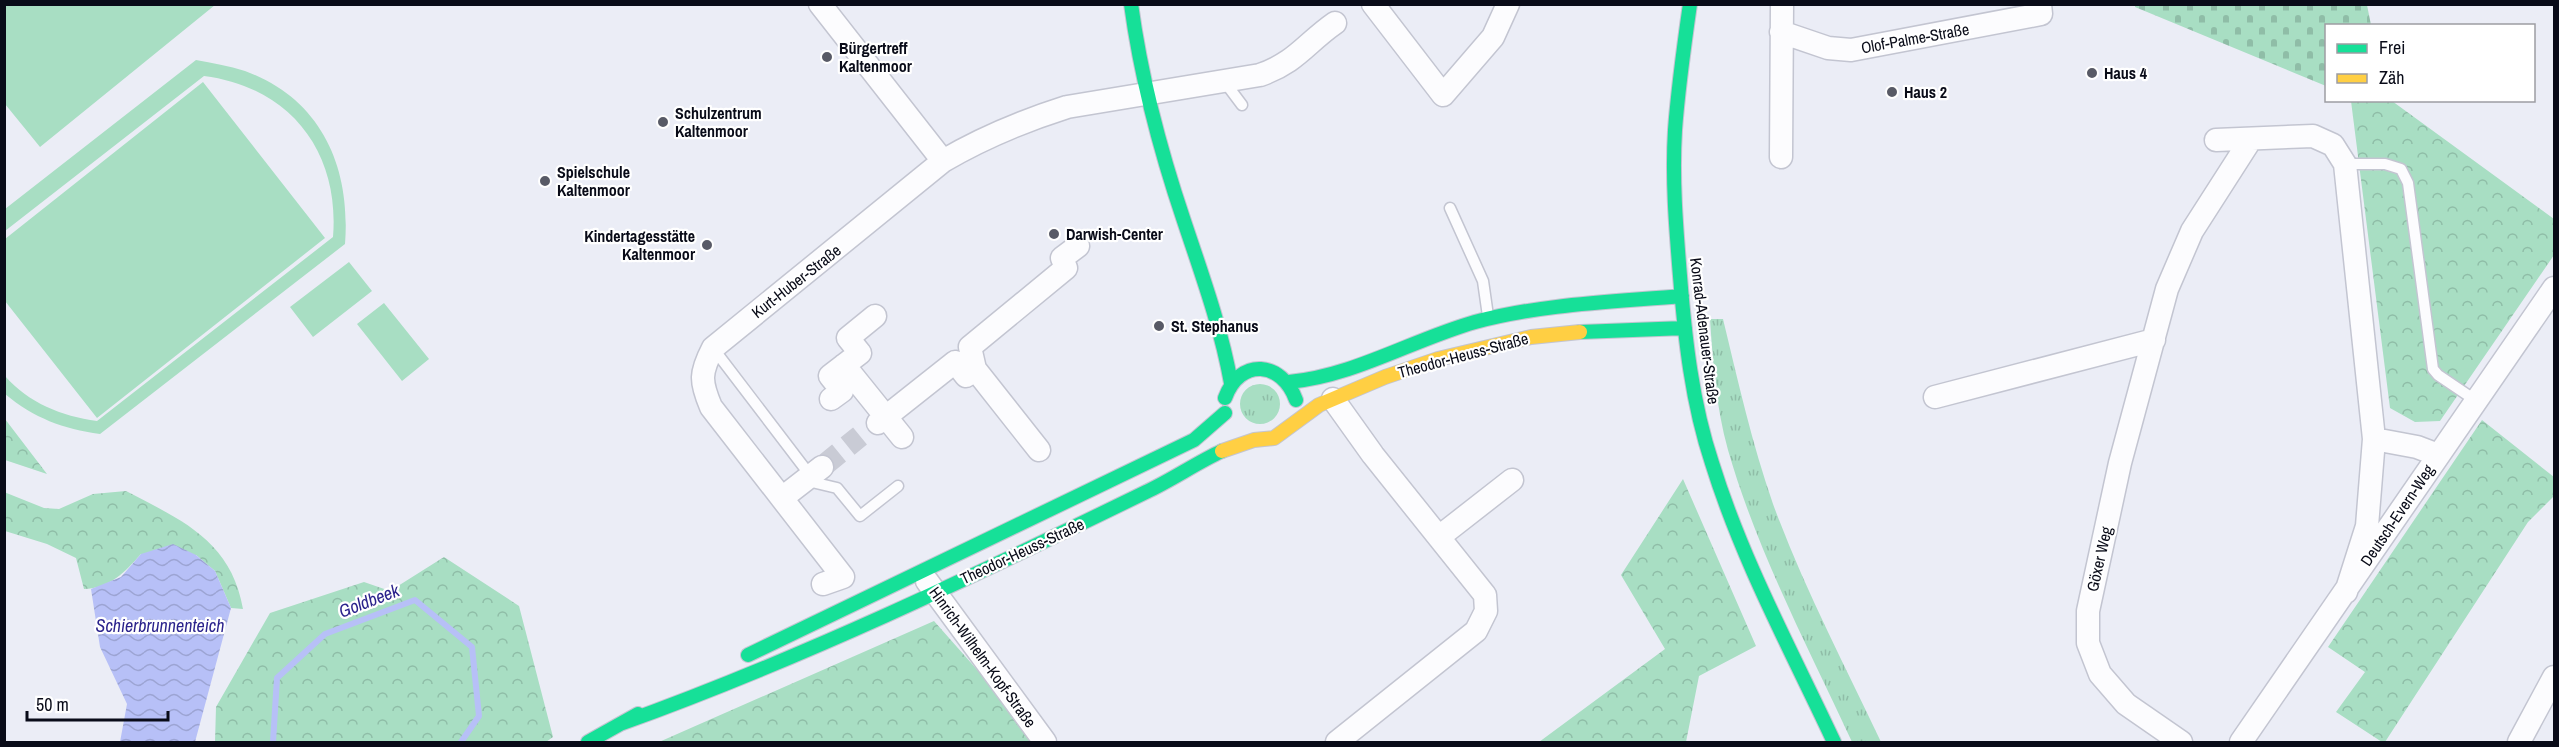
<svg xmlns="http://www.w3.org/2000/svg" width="2559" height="747" font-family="'Archivo Narrow',sans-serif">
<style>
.grass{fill:url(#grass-tufts)}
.forest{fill:url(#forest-crowns)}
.cemetery{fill:url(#cemetery-stones)}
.pitch{fill:#a8dec3}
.water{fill:url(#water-waves)}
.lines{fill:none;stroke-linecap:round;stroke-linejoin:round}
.stream{stroke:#b7c0f7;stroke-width:6}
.street-tunnel{stroke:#c9cbd5;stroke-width:22;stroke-dasharray:22 11;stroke-linecap:butt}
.lane-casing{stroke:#c3c5d1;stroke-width:13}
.street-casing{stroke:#c3c5d1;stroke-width:25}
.fast-casing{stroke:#c3c5d1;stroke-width:16}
.slow-casing{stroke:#c3c5d1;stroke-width:16}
.lane{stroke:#fcfcfe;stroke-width:10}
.street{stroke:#fcfcfe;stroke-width:22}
.fast{stroke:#16e098;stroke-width:14}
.slow{stroke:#ffcf43;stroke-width:14}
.poi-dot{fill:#585a66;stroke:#fff;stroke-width:2}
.labels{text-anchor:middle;stroke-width:4.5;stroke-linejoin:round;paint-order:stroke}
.street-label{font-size:16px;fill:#090b18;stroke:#fff}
.poi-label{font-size:16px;font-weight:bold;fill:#090b18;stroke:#fff;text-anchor:start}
.water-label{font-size:18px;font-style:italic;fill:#2b238c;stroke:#fff}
</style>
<defs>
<pattern id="grass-tufts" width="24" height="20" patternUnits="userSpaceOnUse" patternTransform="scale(1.5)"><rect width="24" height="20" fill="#a8dec3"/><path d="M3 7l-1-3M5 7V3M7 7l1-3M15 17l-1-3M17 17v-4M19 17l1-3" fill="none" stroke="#8fbda7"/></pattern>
<pattern id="forest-crowns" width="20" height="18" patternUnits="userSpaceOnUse" patternTransform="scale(1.5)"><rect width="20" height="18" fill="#a8dec3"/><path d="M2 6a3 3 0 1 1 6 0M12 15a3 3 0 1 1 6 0" fill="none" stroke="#8fbda7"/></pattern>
<pattern id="cemetery-stones" width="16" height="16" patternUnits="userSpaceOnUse" patternTransform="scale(1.5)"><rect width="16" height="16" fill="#a8dec3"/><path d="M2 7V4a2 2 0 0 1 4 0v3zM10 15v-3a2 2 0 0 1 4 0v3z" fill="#8fbda7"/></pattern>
<pattern id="water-waves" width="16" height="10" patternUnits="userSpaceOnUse" patternTransform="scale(1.5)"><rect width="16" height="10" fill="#b7c0f7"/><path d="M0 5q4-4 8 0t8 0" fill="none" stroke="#9ca4d3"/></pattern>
</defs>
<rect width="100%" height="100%" fill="#ebedf6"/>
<path class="grass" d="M1710 319H1723C1738 381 1752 444 1773 504 1803 586 1844 664 1881 742H1852C1808 647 1757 551 1728 450 1716 407 1713 363 1710 319Z
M1240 404a20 20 0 1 1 40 0a20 20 0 1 1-40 0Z"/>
<path class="forest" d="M2351 101H2392L2554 219V255L2440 421 2415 422 2390 408Z
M4 419H5L47 474 5 460Z
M2482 420 2554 477V496L2528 522 2385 742H2382L2336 712 2365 672 2328 647Z
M1683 479 1756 646 1699 676 1686 742H1539L1665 649 1621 575Z
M126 491C181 520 231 540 243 609L231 608 215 571 196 555 141 554C125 572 110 588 84 589L76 558 47 544 5 531 4 492 44 508 59 509 93 494Z
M444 557 519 606 553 737 546 742H215L216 707 270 613 364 582 390 591Z
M934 621 1041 742H659Z"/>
<path class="cemetery" d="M2135 5H2367L2371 25 2326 26V86L2135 7Z"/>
<path class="pitch" d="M4 5 5 4 215 5 40 147 5 104Z
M196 60C212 63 229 66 245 71 322 99 351 168 345 244L100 434C63 429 34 418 5 394V376C29 403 61 416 97 421L333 237C340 152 290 87 204 76L5 231V209Z
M203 82 325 238 97 418 5 301V239Z
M349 262 372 291 313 337 290 307Z
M384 303 429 359 402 381 357 324Z"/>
<path class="water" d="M173 544 196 555 215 571 231 608 195 742H120L127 704 100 647 91 589 121 577 141 554Z"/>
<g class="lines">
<path class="stream" d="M273 742 277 678 325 634 415 600 472 647 479 716 461 742"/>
<path class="street-tunnel" d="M822 467 860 436"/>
<g class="lane-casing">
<path id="lane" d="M1224 81 1242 105
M2345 164H2385L2401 169 2408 183 2433 369 2438 375 2475 400
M1450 208 1483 281 1488 316
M713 348 816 483 837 488 860 516 898 486"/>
</g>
<g class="street-casing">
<path id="street" d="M820 4 943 161
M1373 4 1443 95 1493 37 1508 4
M1781 32 1828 48 1851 50 2041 14 2040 4
M2216 140 2313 136 2333 145 2345 164 2374 439 2367 526 2346 592
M1781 157 1782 4
M844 365 902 437
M1935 397 2154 340
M831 399 842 391 830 376 860 353 848 338 875 316
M1333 399 1373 455 1485 595 1486 611 1476 631 1337 742
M878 423 955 362 966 376 975 369
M2374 439 2417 447 2438 455
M1039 450 975 369 970 347 1066 268 1062 258 1078 246
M782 498 822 467
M1439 537 1512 480
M927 581 1045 742
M823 584 843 577 711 407C700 381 700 373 713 348L943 161C982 138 1023 121 1067 107L1260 75C1297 62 1306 43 1335 23
M2181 742 2126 704 2100 674 2088 643V611L2120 463 2167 289 2192 231 2251 139
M2241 742 2554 288
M2519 742 2554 677"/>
</g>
<g class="fast-casing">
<path id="fast" d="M1131 4C1141 78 1160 150 1184 221 1202 275 1221 327 1231 383
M1690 4C1684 46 1678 88 1675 130 1672 179 1676 227 1680 276 1685 339 1692 403 1712 463 1742 560 1791 650 1834 742
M1580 332 1685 328
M1289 382C1354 376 1412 340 1475 322 1542 304 1613 302 1682 296
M1225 398C1240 357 1282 361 1296 400
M748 655 1194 440 1225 413
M620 724C801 659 974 576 1146 492 1172 480 1196 463 1222 451
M588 742 638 714"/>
</g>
<g class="slow-casing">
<path id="slow" d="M1222 451 1254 440 1274 438 1319 405 1385 377 1438 359 1531 337 1580 332"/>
</g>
<use href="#lane" class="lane"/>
<use href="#street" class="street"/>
<use href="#fast" class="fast"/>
<use href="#slow" class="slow"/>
</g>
<g class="poi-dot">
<circle cx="827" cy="57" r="6"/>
<circle cx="2092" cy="73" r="6"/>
<circle cx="1892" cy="92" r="6"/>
<circle cx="663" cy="122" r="6"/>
<circle cx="545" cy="181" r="6"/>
<circle cx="1054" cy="234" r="6"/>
<circle cx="707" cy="245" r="6"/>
<circle cx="1159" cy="326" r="6"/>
</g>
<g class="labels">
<g class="street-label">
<text transform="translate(1915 38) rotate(-10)" y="6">Olof-Palme-Straße</text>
<text transform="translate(796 281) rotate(-38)" y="6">Kurt-Huber-Straße</text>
<text transform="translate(1705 331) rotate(83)" y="6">Konrad-Adenauer-Straße</text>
<text transform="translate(1463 355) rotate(-15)" y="6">Theodor-Heuss-Straße</text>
<text transform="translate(2397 515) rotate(-56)" y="6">Deutsch-Evern-Weg</text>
<text transform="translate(1022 551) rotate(-25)" y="6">Theodor-Heuss-Straße</text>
<text transform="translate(2099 559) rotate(-77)" y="6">Göxer Weg</text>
<text transform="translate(983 657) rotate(54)" y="6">Hinrich-Wilhelm-Kopf-Straße</text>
</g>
<g class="poi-label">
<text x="839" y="54">Bürgertreff<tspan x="839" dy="18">Kaltenmoor</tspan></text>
<text x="2104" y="79">Haus 4</text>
<text x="1904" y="98">Haus 2</text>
<text x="675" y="119">Schulzentrum<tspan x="675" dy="18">Kaltenmoor</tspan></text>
<text x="557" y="178">Spielschule<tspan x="557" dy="18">Kaltenmoor</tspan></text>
<text x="1066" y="240">Darwish-Center</text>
<text x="695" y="242" text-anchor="end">Kindertagesstätte<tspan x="695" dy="18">Kaltenmoor</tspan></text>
<text x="1171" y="332">St. Stephanus</text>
</g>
<g class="water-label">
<text transform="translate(369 601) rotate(-21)" y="6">Goldbeek</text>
<text x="160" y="632">Schierbrunnenteich</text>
</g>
</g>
<rect width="2559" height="747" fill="none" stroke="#090b18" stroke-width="12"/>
<rect x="2325" y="24" width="210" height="78" fill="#ffffff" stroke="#9d9da3" stroke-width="1.5"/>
<rect x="2337" y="44" width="30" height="9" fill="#16e098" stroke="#9d9da3" stroke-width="1.5"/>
<text x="2379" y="54" font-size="18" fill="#090b18">Frei</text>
<rect x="2337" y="74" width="30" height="9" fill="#ffcf43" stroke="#9d9da3" stroke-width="1.5"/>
<text x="2379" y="84" font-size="18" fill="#090b18">Zäh</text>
<path d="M27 711v9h141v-9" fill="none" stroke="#090b18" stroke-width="3"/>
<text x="36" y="711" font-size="18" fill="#090b18" stroke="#ffffff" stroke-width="4.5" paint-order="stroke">50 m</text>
</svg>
